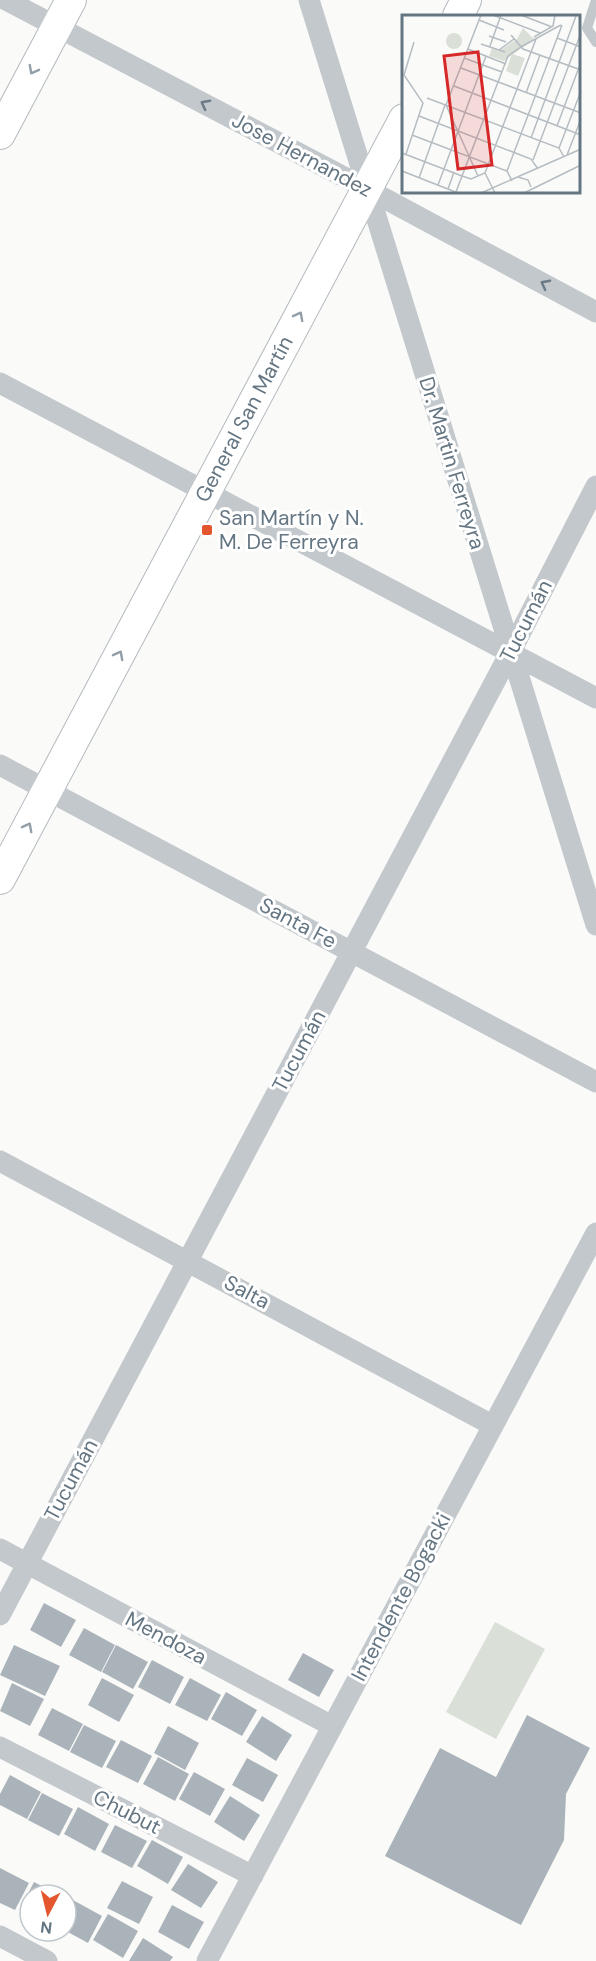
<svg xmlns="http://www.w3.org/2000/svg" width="596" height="1961" font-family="'DM Sans',sans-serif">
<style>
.green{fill:#dadfd7}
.building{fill:#aab3b9}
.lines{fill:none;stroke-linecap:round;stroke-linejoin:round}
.secondary-casing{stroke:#b3babf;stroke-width:32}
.service{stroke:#c3c8cc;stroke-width:10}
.minor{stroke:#c3c8cc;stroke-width:21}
.secondary{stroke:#fff;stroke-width:30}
.oneway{stroke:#939fa8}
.oneway2{stroke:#6a7a87}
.poi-dot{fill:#e4572e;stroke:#fff;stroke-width:2}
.labels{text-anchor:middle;stroke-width:6;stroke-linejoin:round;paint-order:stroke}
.street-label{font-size:21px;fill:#657683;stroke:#fff}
.poi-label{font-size:21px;fill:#657683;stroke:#fff;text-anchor:start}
.inset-road{fill:none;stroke:#b5bdc2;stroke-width:1.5}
.view{fill:#d62828;fill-opacity:0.15;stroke:#d62828;stroke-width:3}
.inset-edge{fill:none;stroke:#657683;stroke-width:3}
</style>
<rect width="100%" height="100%" fill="#fafaf8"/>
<path class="green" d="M495 1622 545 1649 496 1739 446 1712Z"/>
<path class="building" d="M44 1603 76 1620 61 1647 30 1630Z
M84 1628 115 1645 101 1672 69 1655Z
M14 1645 60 1666 45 1696 0 1675Z
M116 1645 148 1662 133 1689 102 1672Z
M303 1653 334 1670 319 1697 288 1680Z
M152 1660 184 1677 170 1704 138 1687Z
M102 1678 134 1695 119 1722 88 1705Z
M190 1678 221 1695 207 1721 175 1705Z
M12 1683 44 1699 30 1726 0 1711Z
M226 1692 257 1710 242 1736 211 1719Z
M52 1708 83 1724 69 1751 38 1735Z
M527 1715 590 1748 566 1794 564 1840 521 1925 385 1856 440 1748 496 1777Z
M262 1716 292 1735 276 1761 246 1742Z
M84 1725 116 1741 102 1768 70 1752Z
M168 1726 199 1743 185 1770 154 1753Z
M121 1740 152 1756 138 1783 106 1767Z
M158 1757 189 1774 175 1801 143 1784Z
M247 1758 278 1775 263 1802 232 1785Z
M194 1772 225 1789 210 1816 179 1799Z
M10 1775 41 1792 27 1819 0 1805V1794Z
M42 1793 73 1809 59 1836 28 1820Z
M230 1796 260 1815 244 1841 214 1822Z
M78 1807 109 1824 95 1851 64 1834Z
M115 1825 147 1841 132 1868 101 1852Z
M152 1840 183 1857 168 1884 137 1866Z
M188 1864 218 1882 201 1908 171 1890Z
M0 1868 29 1883 15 1910 0 1903Z
M122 1881 153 1897 139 1924 107 1908Z
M34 1882 59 1895H30V1914L20 1909Z
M71 1899 102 1916 88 1943 66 1931V1908Z
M172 1905 204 1922 189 1949 158 1932Z
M108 1914 138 1931 123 1958 93 1940Z
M143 1938 173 1957 170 1961H129Z"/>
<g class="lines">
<g class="secondary-casing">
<path id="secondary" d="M458 16 466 0
M0 134 71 0
M0 879 404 119"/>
</g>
<path class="service" d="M596 0 587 28 596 42"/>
<path class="minor" d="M6 0 367 189 596 312
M309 0 596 925
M0 383 596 698
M0 765 596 1082
M0 1161 492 1425
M0 1549 332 1726
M0 1615 510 653 596 486
M0 1747 253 1876
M0 1936 47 1961
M207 1961 596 1233"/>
<use href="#secondary" class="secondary"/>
</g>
<defs><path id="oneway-chevron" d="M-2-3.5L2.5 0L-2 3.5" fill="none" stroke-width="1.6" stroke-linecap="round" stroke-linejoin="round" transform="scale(1.5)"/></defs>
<g class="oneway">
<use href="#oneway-chevron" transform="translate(33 70) rotate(118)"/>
<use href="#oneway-chevron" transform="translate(299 316) rotate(-62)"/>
<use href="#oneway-chevron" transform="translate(119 655) rotate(-62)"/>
<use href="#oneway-chevron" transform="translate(28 827) rotate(-62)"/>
</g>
<g class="oneway2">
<use href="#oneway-chevron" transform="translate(205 104) rotate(-152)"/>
<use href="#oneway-chevron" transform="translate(545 284) rotate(-152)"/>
</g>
<rect class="poi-dot" x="201" y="524" width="12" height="12" rx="3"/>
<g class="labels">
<g class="street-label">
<text transform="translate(302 155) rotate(28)" y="7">Jose Hernandez</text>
<text transform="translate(244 419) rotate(-62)" y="7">General San Martín</text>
<text transform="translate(452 463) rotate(73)" y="7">Dr. Martin Ferreyra</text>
<text transform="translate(526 621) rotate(-63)" y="7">Tucumán</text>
<text transform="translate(298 923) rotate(28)" y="7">Santa Fe</text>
<text transform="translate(299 1051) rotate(-62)" y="7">Tucumán</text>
<text transform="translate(247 1292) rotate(28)" y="7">Salta</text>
<text transform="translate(71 1480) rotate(-62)" y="7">Tucumán</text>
<text transform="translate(401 1597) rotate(-62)" y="7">Intendente Bogacki</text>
<text transform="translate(166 1638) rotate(28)" y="7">Mendoza</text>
<text transform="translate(127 1812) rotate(27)" y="7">Chubut</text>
</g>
<g class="poi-label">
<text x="219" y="525">San Martín y N.<tspan x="219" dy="24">M. De Ferreyra</tspan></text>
</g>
</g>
<g transform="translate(402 15)">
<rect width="178" height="178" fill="#fafaf8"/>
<path d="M121 13 132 24 102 46 87 41 90 33 97 36 115 24ZM44 26a8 8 0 1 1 16 0a8 8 0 1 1-16 0ZM110 39 123 43 116 61 104 56Z" fill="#dadfd7"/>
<path class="inset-road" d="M91 0 138 18M119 0 150 12M77 5 102 15M109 20 121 34 179 55M87 21 104 27M132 22 151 11 153 0M155 23 179 32M134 24 83 158 69 164 60 161 106 41 119 32 155 12 159 10M79 29 103 37M88 31 99 0M66 34 104 49M97 35 112 24M62 43 100 57M59 53 179 98M52 71 179 120M124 78 138 40M25 83 157 133 162 142M17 101 129 144 136 154M155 111 179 47M10 120 105 156 110 166M129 123 174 1M157 133 179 76M0 138 60 161 54 177M4 139 21 88 2 60 12 27M165 140 179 104M131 145 179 18M0 156 56 178M105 156 160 10M83 158 93 178M76 161 44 90 79 0M116 162 126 165 129 172M17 163 43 90M36 170 84 41M46 174 52 157M79 178 179 134M122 178 179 150"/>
<path class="view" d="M76 37 90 150 56 154 42 41Z"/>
<rect width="178" height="178" class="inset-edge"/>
</g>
<g transform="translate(48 1913) rotate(187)"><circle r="28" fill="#ffffff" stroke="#c1c8cd" stroke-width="1.5"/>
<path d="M0-4.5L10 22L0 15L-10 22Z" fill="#e4572e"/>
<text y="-9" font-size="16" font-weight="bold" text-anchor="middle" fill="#657683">N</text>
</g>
</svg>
